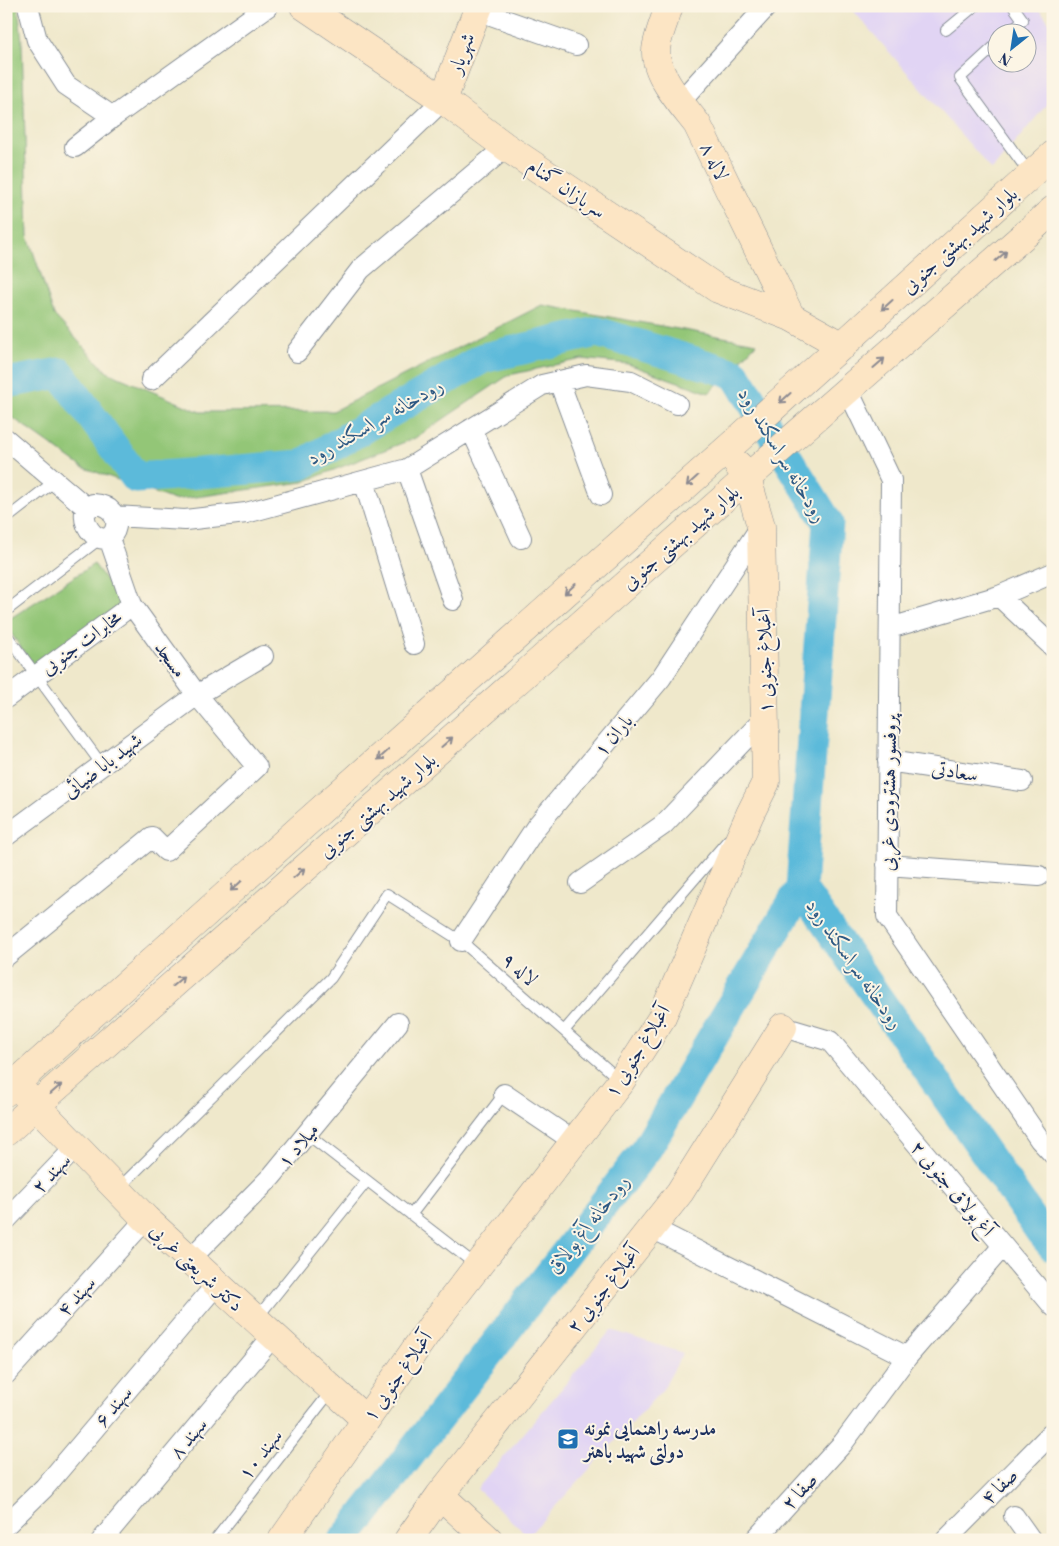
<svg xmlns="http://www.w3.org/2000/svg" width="1059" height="1546" font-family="'Libre Bodoni',Amiri,serif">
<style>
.built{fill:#e1d4f4;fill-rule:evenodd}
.green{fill:#93c677;stroke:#577a6a}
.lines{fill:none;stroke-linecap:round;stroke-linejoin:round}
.river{stroke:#5cbada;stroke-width:31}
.lane-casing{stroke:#858c94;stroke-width:12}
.street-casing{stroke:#858c94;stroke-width:22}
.secondary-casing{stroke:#858c94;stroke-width:29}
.lane{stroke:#fff;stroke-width:10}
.street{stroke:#fff;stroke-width:20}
.secondary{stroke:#fce5c4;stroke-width:28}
.oneway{stroke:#8c8a91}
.labels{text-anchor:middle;stroke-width:4;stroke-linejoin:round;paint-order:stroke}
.street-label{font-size:20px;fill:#1b2f5e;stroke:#fcf5e5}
.poi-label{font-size:20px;font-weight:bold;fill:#1b2f5e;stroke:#fcf5e5;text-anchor:start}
.water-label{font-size:21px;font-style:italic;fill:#2e5983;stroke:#fcf5e5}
</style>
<rect width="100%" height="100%" fill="#fcf5e5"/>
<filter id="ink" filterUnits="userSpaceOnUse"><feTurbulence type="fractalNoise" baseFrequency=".02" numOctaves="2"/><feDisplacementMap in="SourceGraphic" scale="10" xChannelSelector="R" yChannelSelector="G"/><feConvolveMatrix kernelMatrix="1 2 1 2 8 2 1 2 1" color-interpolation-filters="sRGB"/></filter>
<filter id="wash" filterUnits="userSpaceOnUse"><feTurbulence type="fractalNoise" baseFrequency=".0096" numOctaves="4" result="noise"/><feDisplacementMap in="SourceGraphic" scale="20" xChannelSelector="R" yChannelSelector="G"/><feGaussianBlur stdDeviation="1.12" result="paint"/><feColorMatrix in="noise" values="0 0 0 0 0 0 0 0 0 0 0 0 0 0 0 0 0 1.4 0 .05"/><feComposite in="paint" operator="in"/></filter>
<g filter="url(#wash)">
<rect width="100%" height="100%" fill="#efe8cb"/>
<path class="built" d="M849 6H1037L1053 27V97L992 170ZM996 32H1026V62H996Z
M611 1330 683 1353 663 1389 528 1536 477 1489Z"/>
<path class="green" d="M6 6H18L22 41 28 236 54 315 107 372 200 412 333 411 542 305 757 343 709 393 628 364 582 359 509 375 415 438 303 482 174 500 82 467 6 413Z
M94 564 124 604 35 668 6 626V621Z"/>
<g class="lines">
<path class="river" d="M6 383 60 373 136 478 301 465 483 358 597 332 735 374 828 523 801 888 1040 1231 1053 1246
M344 1540 647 1148 801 888"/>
</g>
</g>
<g filter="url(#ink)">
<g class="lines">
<g class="lane-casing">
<path id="lane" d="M946 30 975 6
M1009 32 1023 20 1013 6
M996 45 960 78 1030 174
M6 519 55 481
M6 611 101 538
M6 634 102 765
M564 1031 728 840
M307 1134 476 1265
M117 1190 331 978 387 894 461 941 620 1080
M411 1215 504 1094
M257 1318 367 1181
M215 1540 331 1391"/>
</g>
<g class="street-casing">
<path id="street" d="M28 6 37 40 66 85 113 117
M477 10 576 45
M680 102 767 6
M75 147 113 117 268 6
M297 352 361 269 506 147
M151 380 443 100
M559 381 601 495
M848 390 891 480 887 916 1040 1140 1053 1154
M471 429 521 538
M6 439 88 509
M407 469 453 600
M364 481 414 644
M93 504C131 506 116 553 93 534 87 528 84 520 85 512Z
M114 516 185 520 246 513 407 469 542 385 586 375 631 381 677 404
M999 596 1053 647
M890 628 999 596 1053 573
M6 698 132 605
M888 761 1022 781
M6 836 197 695 263 656
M887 865 1039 876
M580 883 663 825 765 718
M461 941 536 827 661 678 761 526
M6 956 152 837 166 851 257 767 197 695 132 605 109 538
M504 1094 575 1142
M6 1220 76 1147
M652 1228 907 1357
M1003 1246 1053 1306
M189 1260 272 1176 398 1023
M6 1374 146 1219
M1014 1516 1031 1540
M6 1525 44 1488 216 1285
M102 1540 273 1336
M755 1540 843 1443 907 1357 1003 1246 830 1041 783 1027
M946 1540 1053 1432"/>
</g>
<g class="secondary-casing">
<path id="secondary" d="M304 6 443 100 506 147 718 289 791 317 843 346
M669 6C666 17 656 40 656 51 655 75 683 106 697 124L791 317
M443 100 479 6
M6 1092 304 825 744 434 1053 155
M24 1093 146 1219 366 1420
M6 1132 747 478 1053 210
M440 1495 489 1540
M282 1540 433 1324 621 1081 661 1019 750 814 766 782 761 526 747 478 738 465
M408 1540 440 1495 680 1192 783 1027"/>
</g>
<use href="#lane" class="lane"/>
<use href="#street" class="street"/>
<use href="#secondary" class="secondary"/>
</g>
<defs><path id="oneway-shaft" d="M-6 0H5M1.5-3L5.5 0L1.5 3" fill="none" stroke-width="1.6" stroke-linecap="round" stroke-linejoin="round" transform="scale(1.25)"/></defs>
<g class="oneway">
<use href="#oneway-shaft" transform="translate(1001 256) rotate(-41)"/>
<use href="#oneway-shaft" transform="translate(887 305) rotate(138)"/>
<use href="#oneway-shaft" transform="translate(879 363) rotate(-41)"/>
<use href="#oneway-shaft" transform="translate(785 398) rotate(138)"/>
<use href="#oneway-shaft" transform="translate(692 481) rotate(138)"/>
<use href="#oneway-shaft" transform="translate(570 589) rotate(138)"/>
<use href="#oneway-shaft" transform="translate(447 742) rotate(-41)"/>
<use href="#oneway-shaft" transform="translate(383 755) rotate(138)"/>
<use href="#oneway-shaft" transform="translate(299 873) rotate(-41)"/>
<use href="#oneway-shaft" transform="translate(236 886) rotate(138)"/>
<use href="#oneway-shaft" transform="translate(178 981) rotate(-41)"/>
<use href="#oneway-shaft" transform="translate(56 1089) rotate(-41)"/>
</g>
</g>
<defs>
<g id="school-square" transform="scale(1.125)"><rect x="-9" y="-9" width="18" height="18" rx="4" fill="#1f6fb2" stroke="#fcf5e5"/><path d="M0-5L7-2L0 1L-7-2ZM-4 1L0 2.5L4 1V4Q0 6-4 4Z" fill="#fff"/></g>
</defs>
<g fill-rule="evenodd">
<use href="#school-square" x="568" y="1439"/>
</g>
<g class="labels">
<g class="street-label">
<text transform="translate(461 53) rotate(-69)" y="7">شهریار</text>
<text transform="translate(715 161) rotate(64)" y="7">لاله ۸</text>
<text transform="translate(567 188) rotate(34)" y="7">سربازان گمنام</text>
<text transform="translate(959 240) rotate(-42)" y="7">بلوار شهید بهشتی جنوبی</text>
<text transform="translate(680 537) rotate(-41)" y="7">بلوار شهید بهشتی جنوبی</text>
<text transform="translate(81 642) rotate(-36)" y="7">مخابرات جنوبی</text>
<text transform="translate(171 659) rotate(54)" y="7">مسجد</text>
<text transform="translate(764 661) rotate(-91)" y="7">آغبلاغ جنوبی ۱</text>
<text transform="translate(613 735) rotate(-50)" y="7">باران ۱</text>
<text transform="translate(102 765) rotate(-37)" y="7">شهيد بابا ضيائی</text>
<text transform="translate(955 771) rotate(9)" y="7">سعادتی</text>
<text transform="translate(888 793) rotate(-89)" y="7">پروفسور هشترودی غربی</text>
<text transform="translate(377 805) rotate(-41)" y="7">بلوار شهید بهشتی جنوبی</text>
<text transform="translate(520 969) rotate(41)" y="7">لاله ۹</text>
<text transform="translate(637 1051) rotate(-58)" y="7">آغبلاغ جنوبی ۱</text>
<text transform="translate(298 1145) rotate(-50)" y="7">میلاد ۱</text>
<text transform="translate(51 1173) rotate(-47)" y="7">سهند ۲</text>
<text transform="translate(953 1188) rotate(50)" y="7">آغ بولاق جنوبی ۲</text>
<text transform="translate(197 1267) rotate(43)" y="7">دکتر شریعتی غربی</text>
<text transform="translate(603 1289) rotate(-52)" y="7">آغبلاغ جنوبی ۲</text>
<text transform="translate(76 1296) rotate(-48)" y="7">سهند ۴</text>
<text transform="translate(397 1376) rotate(-55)" y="7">آغبلاغ جنوبی ۱</text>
<text transform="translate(113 1406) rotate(-50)" y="7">سهند ۶</text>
<text transform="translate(188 1438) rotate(-50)" y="7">سهند ۸</text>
<text transform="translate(260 1454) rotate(-52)" y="7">سهند ۱۰</text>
<text transform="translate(999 1486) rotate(-45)" y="7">صفا ۴</text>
<text transform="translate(799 1491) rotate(-48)" y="7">صفا ۲</text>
</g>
<g class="poi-label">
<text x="584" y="1435">مدرسه راهنمایی نمونه<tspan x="584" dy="23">دولتی شهید باهنر</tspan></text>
</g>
<g class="water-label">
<text transform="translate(375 421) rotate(-30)" y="7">رودخانه سراسکند رود</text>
<text transform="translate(783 455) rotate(59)" y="7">رودخانه سراسکند رود</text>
<text transform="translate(855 964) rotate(55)" y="7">رودخانه سراسکند رود</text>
<text transform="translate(588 1224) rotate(-52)" y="7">رودخانه آغ بولاق</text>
</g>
</g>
<rect width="1059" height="1546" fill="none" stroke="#fcf5e5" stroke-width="25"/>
<g transform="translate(1012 48) rotate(210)"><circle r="24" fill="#fcf5e5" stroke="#a2a6af"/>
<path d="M0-4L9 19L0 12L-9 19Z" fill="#1f6fb2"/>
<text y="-8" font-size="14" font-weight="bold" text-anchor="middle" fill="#1b2f5e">N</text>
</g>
</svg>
